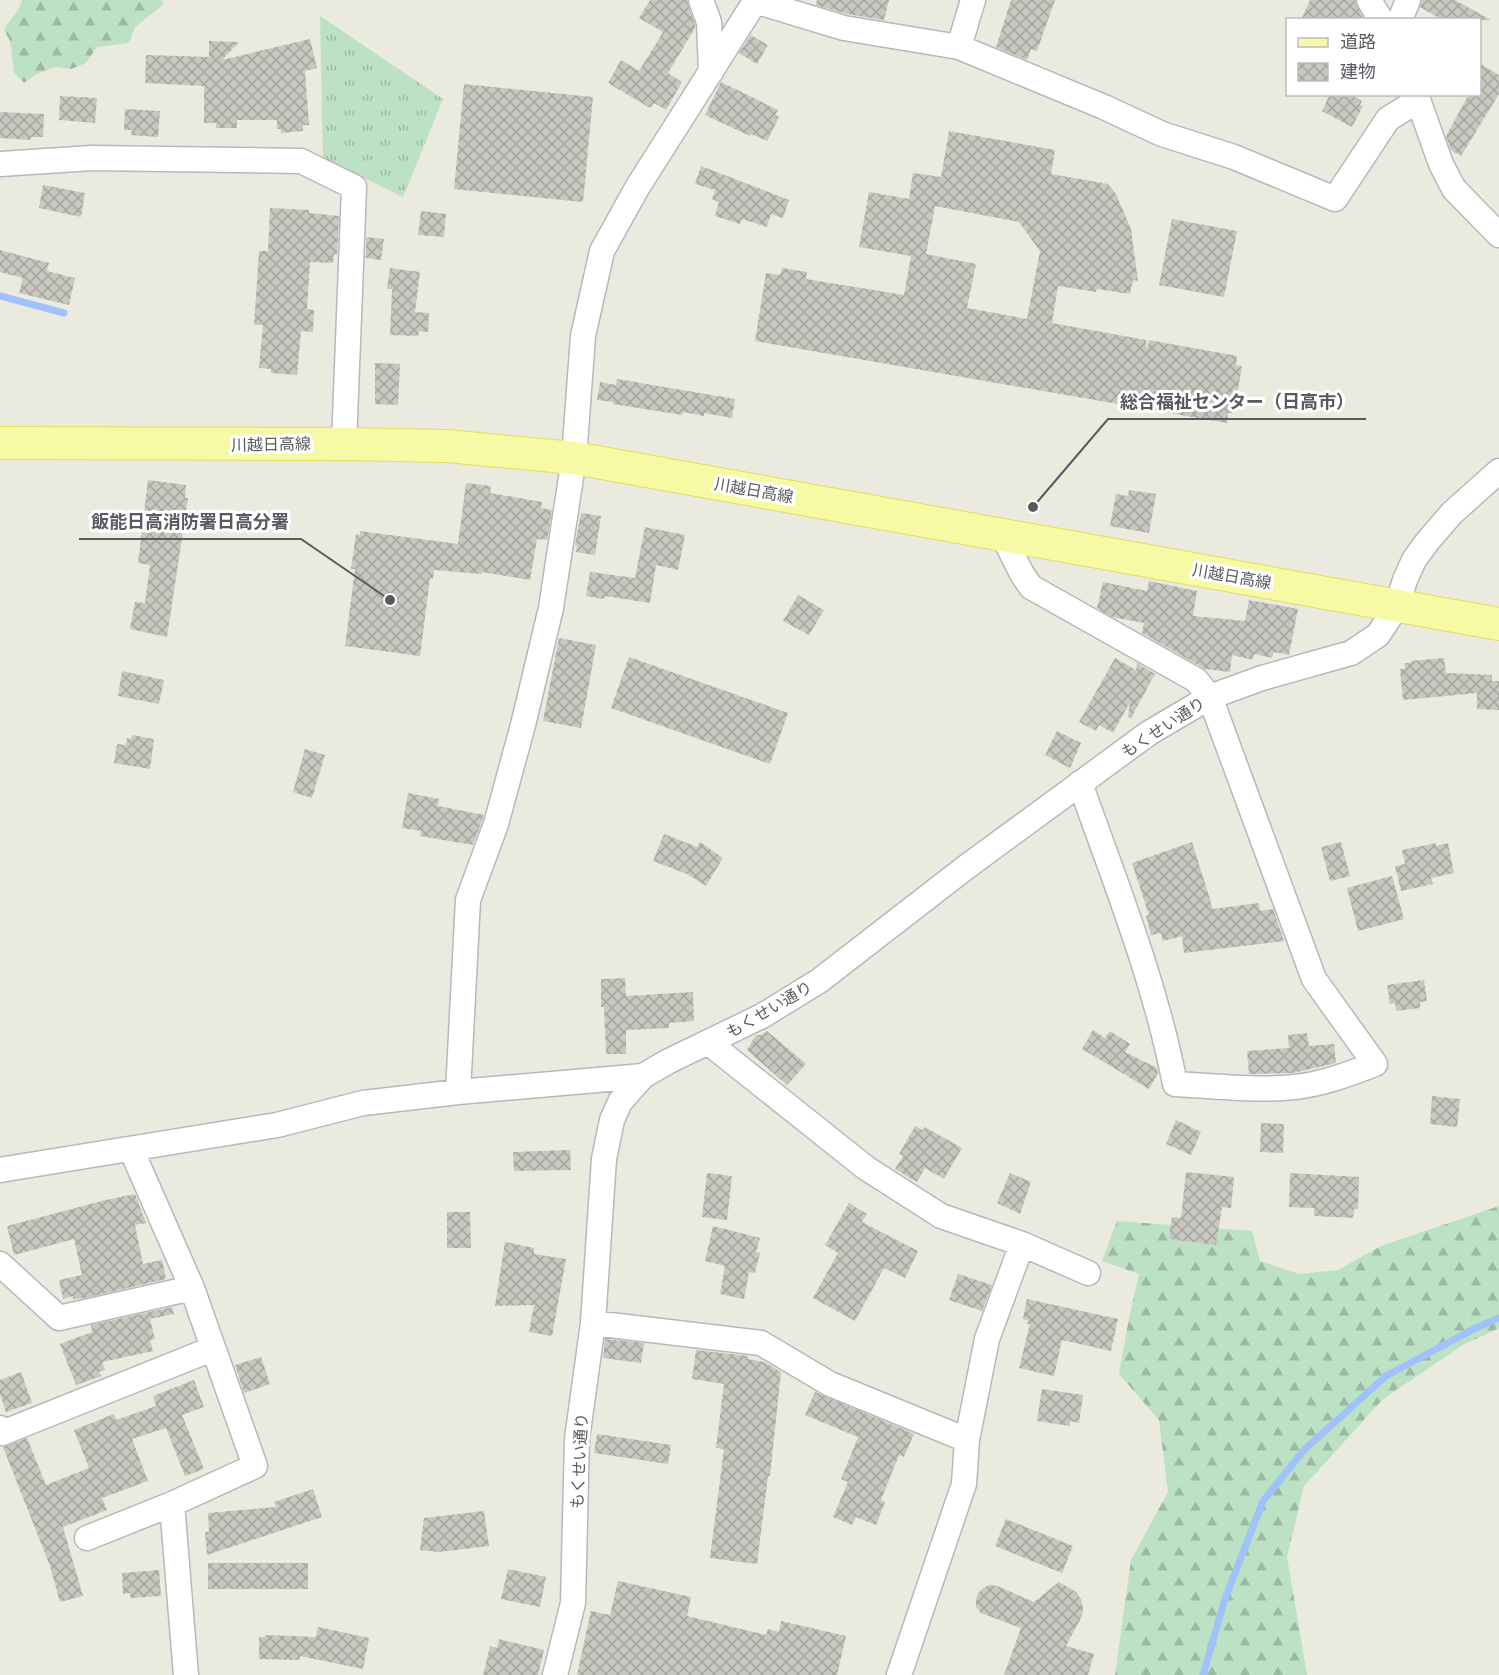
<svg xmlns="http://www.w3.org/2000/svg" width="1499" height="1675" font-family="'Archivo Narrow','Noto Sans JP',sans-serif">
<style>
.grass{fill:url(#grass-tufts)}
.forest{fill:url(#forest-firs)}
.lines{fill:none;stroke-linecap:round;stroke-linejoin:round}
.stream{stroke:#a0c1f9;stroke-width:7}
.building{fill:url(#building-cross-hatch);fill-rule:evenodd}
.minor-casing{stroke:#b7b8be;stroke-width:27}
.major-casing{stroke:#e8dc5b;stroke-width:34}
.minor{stroke:#fff;stroke-width:24}
.major{stroke:#f7faa5;stroke-width:32}
.labels{text-anchor:middle;stroke-width:6;stroke-linejoin:round;paint-order:stroke}
.street-label{font-size:16px;fill:#585a60;stroke:#fff}
.leader{fill:none;stroke:#585a60;stroke-width:2}
.callout-dot{fill:#585a60;stroke:#fff;stroke-width:2}
.callout-label{font-size:18px;text-anchor:middle;font-weight:bold;fill:#585a60;stroke:#fff;stroke-width:6;stroke-linejoin:round;paint-order:stroke}
</style>
<defs>
<pattern id="grass-tufts" width="24" height="20" patternUnits="userSpaceOnUse" patternTransform="scale(1.5)"><rect width="24" height="20" fill="#bce1c4"/><path d="M3 7l-1-3M5 7V3M7 7l1-3M15 17l-1-3M17 17v-4M19 17l1-3" fill="none" stroke="#9cb9a3"/></pattern>
<pattern id="forest-firs" width="22" height="20" patternUnits="userSpaceOnUse" patternTransform="scale(1.5)"><rect width="22" height="20" fill="#bce1c4"/><path d="M5 1l3.5 6h-7zM16 11l3.5 6h-7z" fill="#9cb9a3"/></pattern>
<pattern id="building-cross-hatch" width="8" height="8" patternUnits="userSpaceOnUse" patternTransform="scale(1.5)"><rect width="8" height="8" fill="#c8c7bf"/><path d="M0 0l8 8M0 8l8-8" fill="none" stroke="#a5a59f"/></pattern>
</defs>
<rect width="100%" height="100%" fill="#ebeadf"/>
<path class="grass" d="M320 16 443 99 403 197 323 158Z"/>
<path class="forest" d="M22 0H162L163 5 135 27 129 43 97 47 86 63 71 69 55 67 35 75 24 83 14 72 10 41 4 30C9 20 20 11 22 0Z
M1499 1206V1328L1463 1345 1383 1399 1304 1486 1287 1557 1307 1675H1115L1131 1560 1168 1492 1159 1420 1119 1374 1129 1318 1139 1274 1102 1261 1117 1221 1252 1231 1260 1261 1299 1274 1338 1270 1381 1246Z"/>
<g class="lines">
<path class="stream" d="M0 296 64 313
M1203 1675 1225 1599 1263 1501 1304 1450 1386 1376 1474 1329 1499 1318"/>
</g>
<path class="building" d="M650 0H687L695 25V28L668 73 682 82 666 110 654 103 650 108 608 83 621 60 639 71 663 32 639 18Z
M817 0H889L884 20 847 14 816 5Z
M1011 0H1055L1037 51 1031 49 1027 60 996 47Z
M1310 0H1355L1363 18 1301 20Z
M1422 0H1455L1491 20H1442L1420 7Z
M751 35 768 45 757 64 739 53Z
M310 39 317 68 305 71 309 125H303V131L281 133V129H277V120H237V128H216V123H204V86L145 83 146 55 209 57V41L239 42 222 60Z
M1479 63 1499 75V94L1461 156 1451 150 1446 136 1469 94H1479Z
M721 82 778 110 775 115 779 117 767 141 751 134 750 136 705 115Z
M464 84 593 97 583 202 454 189Z
M1330 94H1350L1362 101 1360 105 1363 106 1352 127 1322 111Z
M60 96 97 98 95 123 59 120Z
M125 109 160 111 158 137 131 135 132 130H124Z
M0 112 44 114 43 137H31L30 140 0 138Z
M949 131 1055 150 1051 174 1108 184 1116 194 1131 229 1138 281 1133 280 1130 294 1097 289 1096 292 1058 286 1052 323 1146 340 1147 350 1149 340 1237 356 1236 365 1242 366 1234 413H1228L1227 423 755 341 766 273 780 275 782 268 807 272 806 279 904 295 911 256 859 247 869 192 909 199 913 173 941 177ZM935 206 1019 222 1040 251 1027 319 967 308 976 264 926 254Z
M701 166 789 200 783 218 771 214 767 227 742 219 740 224 715 216 719 202 712 199 715 190 695 184Z
M43 185 85 193 81 217 39 208Z
M270 208 309 210V213L339 216 337 254H334L333 263 310 262 307 309 314 310 313 332 301 331 297 375 271 373V369L259 368 263 325H254L256 296 259 251H268Z
M421 211 446 214 444 237 418 235Z
M1172 219 1237 231 1224 297 1159 285Z
M366 237 384 239 381 260 366 258Z
M0 250 49 263 47 271 75 278 69 305 19 293 23 278 0 272Z
M390 268 420 272 415 312 429 313 428 332 419 331 418 336 390 335 392 289H387Z
M375 363 400 364 398 405 375 404Z
M617 379 735 399 732 418 704 413V416L683 412 682 415 613 404V402L597 400 600 382 616 385Z
M148 480 186 485 185 498H188L167 637 130 629 135 602 145 603 150 565 138 563Z
M466 483 491 486 490 493 542 502 541 508 552 510 547 540 537 539 530 580 482 572V574L434 570 433 579 430 578 420 656 345 646 355 569H351L356 534 360 535V531L458 544Z
M1129 490 1156 494 1149 533 1110 526 1116 494 1128 496Z
M581 513 601 516 595 555 576 552 577 545H575Z
M645 527 685 535 678 570 656 565 650 603 605 596 604 599 586 596 590 572 635 578Z
M1149 581 1197 591 1193 616 1245 621 1249 600 1298 609 1289 655 1274 652 1272 658 1254 654 1253 660 1232 655 1230 672 1205 669 1142 633 1144 623 1112 617 1097 608 1103 582 1147 591Z
M798 595 824 610 809 635 783 621Z
M559 638 596 645 581 728 543 721Z
M629 657 788 713 770 764 611 708Z
M1115 658 1136 670 1137 663 1155 674 1131 718 1128 717 1130 702 1113 733 1099 725 1096 731 1079 722Z
M1444 658 1446 673 1492 675V681H1499V710L1477 709V693L1403 700 1400 669H1405L1404 663H1411V661Z
M122 671 164 680 159 704 118 696Z
M1057 731 1081 743 1070 768 1045 755Z
M132 735 154 739 150 769 114 763 117 744 126 745 127 738 131 739Z
M305 749 325 755 312 798 293 792Z
M408 793 439 799 438 806 484 815 473 845 420 836 421 831 402 828Z
M664 834 697 847 700 842 723 858 706 886 687 874 653 861Z
M1192 842 1213 909 1259 903 1260 911 1273 909 1284 941 1184 953 1182 936 1163 941 1161 933 1151 935 1146 916 1149 915 1132 863Z
M1341 842 1350 876 1330 881 1321 847Z
M1436 843V846L1448 843 1454 873 1431 878 1433 884 1401 891 1395 866 1405 864 1402 850Z
M1392 876 1404 919 1358 931 1347 888Z
M625 978 626 996 693 992 694 1021 669 1023V1028L626 1030V1054H606L604 1007H601V979Z
M1424 980 1427 1001 1420 1002V1008L1396 1011 1395 1003 1390 1004 1387 985Z
M1093 1030 1105 1038 1110 1031 1130 1044 1125 1052 1157 1068 1158 1073 1149 1089 1082 1049Z
M767 1031 806 1064 787 1085 747 1050 756 1035H761Z
M1307 1033 1309 1046 1334 1044 1336 1063 1293 1073 1249 1074 1247 1051 1289 1048 1288 1035Z
M1432 1096 1460 1099 1457 1127 1430 1124Z
M1176 1120 1201 1132 1191 1155 1166 1144Z
M1261 1123 1284 1124 1283 1153 1260 1152Z
M915 1126 923 1130 925 1127 962 1148 944 1179 925 1168 917 1182 895 1169 903 1156 899 1154Z
M570 1150 571 1170 514 1171 513 1152Z
M1186 1172 1234 1177 1231 1208 1222 1207 1216 1245 1169 1239 1172 1217 1181 1218Z
M707 1173 732 1176 727 1220 702 1217Z
M1010 1173 1031 1182 1020 1214 997 1203Z
M1290 1173 1359 1177 1358 1209H1354L1353 1218 1314 1216V1208L1289 1207Z
M135 1194 146 1223 135 1225 143 1264 162 1260 166 1279 85 1298 73 1299V1296L63 1299 59 1280 82 1275 74 1239 14 1255 7 1226 106 1200Z
M849 1203 867 1214 862 1222 918 1251 905 1278 884 1268 855 1321 813 1298 838 1253 825 1245Z
M447 1212H470L471 1248H447Z
M713 1226 760 1238 756 1252 760 1253 755 1273 749 1272 744 1299 720 1294 725 1266 705 1261Z
M505 1242 534 1248V1254L566 1259 552 1336 529 1332 534 1305 495 1306Z
M958 1274 992 1285 982 1311 949 1300Z
M1027 1299 1118 1319 1111 1351 1062 1340 1054 1376 1019 1368 1030 1324H1027L1028 1320 1023 1319Z
M172 1307 174 1314 150 1319 155 1339 150 1340 153 1351 102 1362 105 1370 99 1372 101 1376 76 1385 60 1344 92 1332 91 1325Z
M605 1339 644 1343 641 1363 603 1358Z
M696 1350 748 1356V1359L764 1362 781 1372 770 1476H768L757 1564 710 1558 724 1449 716 1448 724 1384 692 1379Z
M261 1357 270 1384 244 1393 235 1365Z
M21 1372 32 1403 6 1412 0 1394V1380Z
M194 1380 204 1407 182 1415 204 1469 185 1476 166 1428 132 1439 148 1481 102 1498 107 1510 63 1527 83 1596 60 1602 50 1566 3 1447 27 1438 46 1485 89 1468 74 1430 114 1414 116 1420 156 1406 153 1396Z
M1042 1389 1083 1395 1079 1423 1070 1421V1426L1037 1421Z
M815 1392 914 1434 904 1457 899 1455 881 1500 885 1502 876 1525 856 1517 852 1525 833 1517 848 1482 841 1479 858 1437 805 1415Z
M597 1434 671 1445 668 1464 594 1453Z
M313 1489 322 1517 207 1555 205 1532H209L208 1513 276 1507 274 1502Z
M484 1511 489 1546 439 1552 420 1550 424 1518Z
M1006 1519 1073 1546 1062 1573 995 1546Z
M208 1563H308V1589H208Z
M508 1569 546 1577 540 1607 501 1599Z
M159 1570 161 1596 131 1598 130 1593 123 1594 122 1573Z
M618 1581 691 1597 687 1616 766 1635 768 1629 779 1632 781 1621 846 1636 837 1675H577L591 1611 610 1615Z
M1059 1582 1076 1592 1081 1599 1083 1608 1082 1616 1066 1646 1094 1654 1088 1675H1004L1021 1628 981 1613 976 1607V1600L978 1593 983 1588 990 1585 997 1586 1034 1602Z
M318 1627 369 1638 363 1669 300 1656V1660L259 1659V1637H265V1635L316 1637Z
M499 1639 544 1650 538 1675H483L490 1646 497 1648Z"/>
<g class="lines">
<g class="minor-casing">
<path id="minor" d="M701 0 709 22 711 72
M1369 0 1381 20
M755 1 844 28 959 47 973 0
M1400 20 1408 0
M959 47 1104 107 1162 134 1234 157 1335 199 1388 119 1417 101
M1416 94 1441 164 1454 189 1499 235
M0 164 92 158 301 161 354 187 344 444
M1002 534 1022 574 1031 587 1196 680 1210 697 1314 979 1375 1064C1349 1074 1323 1084 1295 1087 1256 1091 1214 1086 1175 1084 1155 980 1115 882 1080 783
M709 1043 866 1168 941 1216 1022 1244 1088 1273
M458 1092 468 900 496 824 523 725 551 608 574 458 583 336 602 251 637 188 756 0
M0 1170 277 1125 363 1103 458 1092 643 1076
M0 1264 59 1318 192 1288
M593 1323 761 1343 830 1384 967 1440
M0 1428 2 1433 212 1349
M172 1504 186 1675
M87 1538 172 1504 255 1466 192 1288 131 1149
M555 1675 573 1603 577 1439 593 1323 604 1159 612 1120 620 1102 643 1076 669 1061 762 1016 819 981 965 868 1149 733 1210 697 1262 678 1351 653 1378 635 1397 606 1405 580 1414 560 1427 542 1452 513 1499 471
M899 1675 964 1484 967 1440 987 1339 1022 1244"/>
</g>
<g class="major-casing">
<path id="major" d="M0 443 344 444 447 446 574 458 1499 624"/>
</g>
<use href="#minor" class="minor"/>
<use href="#major" class="major"/>
</g>
<g class="labels">
<g class="street-label">
<text transform="translate(271 444) rotate(-1)" y="6">川越日高線</text>
<text transform="translate(754 490) rotate(10)" y="6">川越日高線</text>
<text transform="translate(1232 576) rotate(10)" y="6">川越日高線</text>
<text transform="translate(1163 727) rotate(-33)" y="6">もくせい通り</text>
<text transform="translate(769 1009) rotate(-30)" y="6">もくせい通り</text>
<text transform="translate(579 1461) rotate(-87)" y="6">もくせい通り</text>
</g>
</g>
<path class="leader" d="M1033 507L1108 419H1366M390 600L301 539H79"/>
<g class="callout-dot">
<circle cx="1033" cy="507" r="6"/>
<circle cx="390" cy="600" r="6"/>
</g>
<g class="callout-label">
<text x="1237" y="408">総合福祉センター（日高市）</text>
<text x="190" y="528">飯能日高消防署日高分署</text>
</g>
<rect x="1286" y="18" width="195" height="78" fill="#ffffff" stroke="#bcbdbf" stroke-width="1.5"/>
<rect x="1298" y="38" width="30" height="9" fill="#f7faa5" stroke="#bcbdbf" stroke-width="1.5"/>
<text x="1340" y="48" font-size="18" fill="#585a60">道路</text>
<rect x="1298" y="63" width="30" height="18" fill="url(#building-cross-hatch)" stroke="#bcbdbf" stroke-width="1.5"/>
<text x="1340" y="78" font-size="18" fill="#585a60">建物</text>
</svg>
